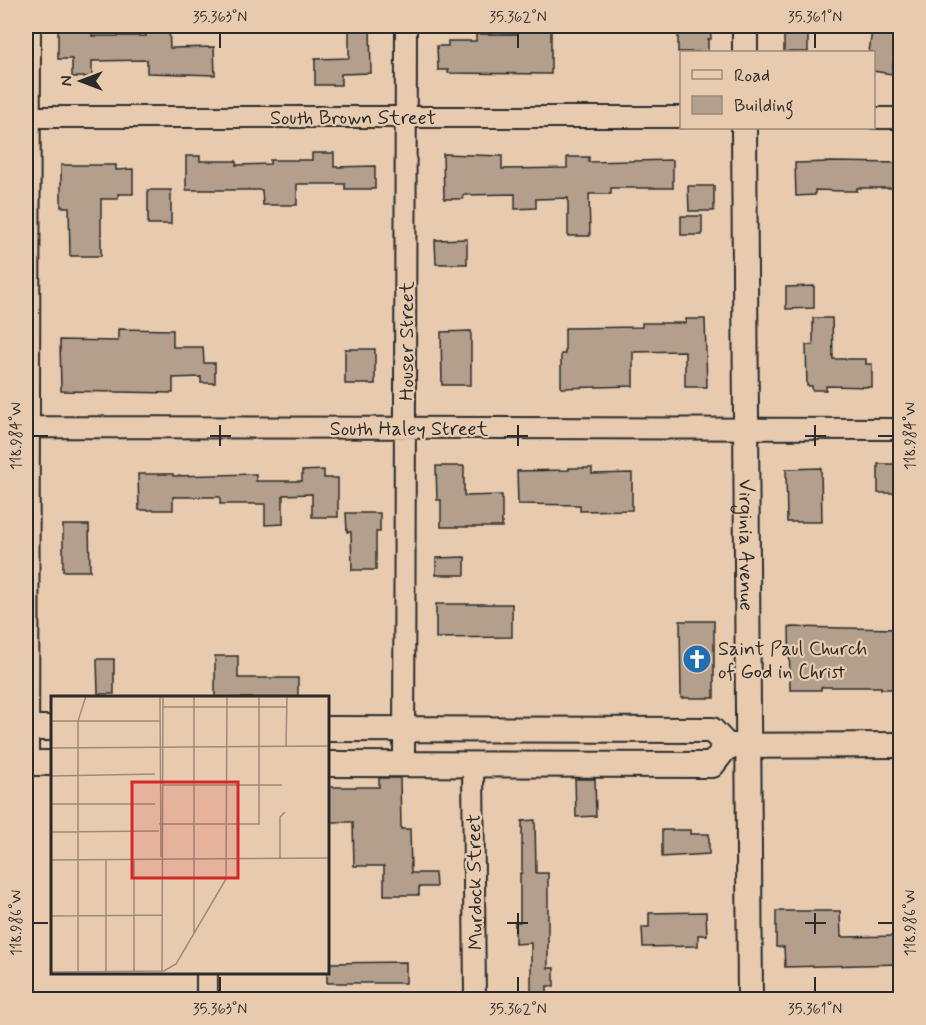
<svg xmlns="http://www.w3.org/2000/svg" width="926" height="1025" font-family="Mynerve,sans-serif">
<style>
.building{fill:#b39f8b;stroke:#2b2b2b;stroke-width:1.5}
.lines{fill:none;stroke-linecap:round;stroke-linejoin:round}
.minor-casing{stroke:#2b2b2b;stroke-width:24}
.tertiary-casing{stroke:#2b2b2b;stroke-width:28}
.minor{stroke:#e8cbaf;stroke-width:20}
.tertiary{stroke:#e8cbaf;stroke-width:24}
.ticks{fill:none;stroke:#2b2b2b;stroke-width:2}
.labels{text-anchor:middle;stroke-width:4.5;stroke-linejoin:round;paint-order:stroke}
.street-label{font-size:20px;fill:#2b2b2b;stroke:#e8cbaf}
.poi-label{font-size:20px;fill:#2b2b2b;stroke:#e8cbaf;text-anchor:start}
.inset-road{fill:none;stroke:#9c8b7a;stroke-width:1.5}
.view{fill:#d62828;fill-opacity:0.15;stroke:#d62828;stroke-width:3}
.inset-edge{fill:none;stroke:#2b2b2b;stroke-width:3}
.neatline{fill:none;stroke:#2b2b2b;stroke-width:2}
.ticks-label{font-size:15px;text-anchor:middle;fill:#2b2b2b}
</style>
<rect width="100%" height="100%" fill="#e8cbaf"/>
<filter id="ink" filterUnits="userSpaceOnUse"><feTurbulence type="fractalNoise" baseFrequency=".0167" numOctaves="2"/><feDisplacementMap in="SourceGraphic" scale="12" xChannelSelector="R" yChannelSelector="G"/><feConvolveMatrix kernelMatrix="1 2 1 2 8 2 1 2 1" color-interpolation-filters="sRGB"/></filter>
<g filter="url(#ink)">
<path class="building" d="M146 26H169L170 48 214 47 215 75 147 73V60L92 61V77H72V59H58V28L92 27V36H146Z
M349 26H370L371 73 341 74V85H315V59L349 58Z
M517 26H532V29H551V74L448 73V70H438L437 46H448V41H476V34H517Z
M678 26H710L711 39H708V52H678Z
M784 26H808V52H784Z
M872 31 897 33 892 74 873 71V52H869Z
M312 153H334V167L375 166V189H345V184H297V205H263L262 190H186V156H200V161H236V165L270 164V160H312Z
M443 154 502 156V169L567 168V157H589V162L673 160V188H611V194H589L590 236H568V198L536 199V208L515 209V194L463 195V199H444Z
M831 162 900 163V188H857V191H844L815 190V195L796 196 795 163Z
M61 165H116V170L133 169V194H118V199H101V256H70L69 207H61Z
M688 186H714V211H689Z
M148 190H171V224H148Z
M681 216H702V235H681Z
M467 239V264H436L435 240Z
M814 286V308L786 309V287Z
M813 318H832L833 359H866V364H872V387L826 386V390H812V386H807L806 345H813Z
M686 319H705L707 387H685V351L633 352V386L561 388V354H565V328L642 327V323H686Z
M118 329 173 330V347H203L204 363H215V383H201V377L173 378V393L61 391 60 340 118 341Z
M471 331V385H442L441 332Z
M345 349H375V384H345Z
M878 464H900V493H878Z
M436 466H464V496L502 495V527H441V500H437Z
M569 468H592V474L632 473V510L580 511V505L518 504 517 471 569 470Z
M821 468 822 522H787L786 469Z
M324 470V478H338V517H312V494L283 495V524L265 525V504H220V497H173V510H139L138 474H173V476L256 474V481H302V471Z
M346 513H380V532H376V570H352L351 532H347Z
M63 525H89L90 571H63Z
M465 557V575H436V558Z
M436 604H512V637L436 638Z
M680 621H714V698H681Z
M789 627 900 629V689H881V687H821V690H790Z
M215 656H238V678H298V698H215Z
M97 659H114V694H98Z
M379 778H400L401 829H410L411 873H435L436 887H419V895H384V866H354L353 822H327V787H379Z
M575 779H595L596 816 576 817Z
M535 820 536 873H548V968H554V986H547V999H531V943L515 944V922H520V873H522V821Z
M662 830H690V834H709V854L662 857Z
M776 911H840L841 937 900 936V964L785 967 784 947H776Z
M706 912 707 935H698V946L643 947 642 927H649V913Z
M406 962V983H327V963Z"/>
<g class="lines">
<g class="minor-casing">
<path id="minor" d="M26 117H682
M874 118H900
M26 427 900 429
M28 763 30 26
M404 764 406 26
M473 764 475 1000
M207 972V1000"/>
</g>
<g class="tertiary-casing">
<g id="tertiary">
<path d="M745 52V26"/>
<path id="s1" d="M744 128 750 1000"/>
<path d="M26 728H52"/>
<path d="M327 729 712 730 727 746 900 745"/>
<path d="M26 763H52"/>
<path d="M327 764 712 765 727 746"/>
</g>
</g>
<use href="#minor" class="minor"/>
<use href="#tertiary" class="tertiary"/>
</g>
</g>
<path class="ticks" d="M220 33V48M518 33V48M815 33V48M220 425V446M518 425V446M815 425V446M33 436H48M210 436H231M507 436H528M805 436H826M878 436H893M518 913V934M815 913V934M33 923H48M507 923H528M805 923H826M878 923H893M220 977V992M518 977V992M815 977V992"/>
<defs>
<g id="church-disc" transform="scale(1.5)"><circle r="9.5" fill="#1f6fb2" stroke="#e8cbaf"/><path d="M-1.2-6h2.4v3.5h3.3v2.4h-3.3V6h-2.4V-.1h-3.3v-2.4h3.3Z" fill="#fff"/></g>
</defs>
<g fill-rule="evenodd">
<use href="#church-disc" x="697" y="659"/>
</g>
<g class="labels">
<g class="street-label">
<text x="353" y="124">South Brown Street</text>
<text transform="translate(406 341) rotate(-90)" y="7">Houser Street</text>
<text x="409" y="435">South Haley Street</text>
<text dy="7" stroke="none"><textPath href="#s1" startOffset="417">Virginia Avenue</textPath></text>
<text transform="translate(474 882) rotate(-91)" y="7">Murdock Street</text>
</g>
<g class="poi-label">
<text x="718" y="655">Saint Paul Church<tspan x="718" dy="23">of God in Christ</tspan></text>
</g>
</g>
<g transform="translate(51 696)">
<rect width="278" height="278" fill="#e8cbaf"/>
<path class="inset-road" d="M109 0 110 161M112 11H236M0 25H110M235 50 236 0M0 52 278 50M0 80 104 78M112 89H231M0 108H104M108 128H208V0M0 136 108 135M229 163V121L234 116M0 164 278 162M0 220 111 219M143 237V0M111 275 112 0M0 276 113 275 125 268 175 183 176 0M27 276V25L35 0M55 276V164M83 276V163"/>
<path class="view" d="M81 86H187V182H81Z"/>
<rect width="278" height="278" class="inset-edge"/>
</g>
<rect width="926" height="1025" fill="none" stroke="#e8cbaf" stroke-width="66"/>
<rect x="680" y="51" width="195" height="78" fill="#e8cbaf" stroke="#9c8b7a" stroke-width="1.5"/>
<rect x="692" y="70" width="30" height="9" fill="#e8cbaf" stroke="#9c8b7a" stroke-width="1.5"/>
<text x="734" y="81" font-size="18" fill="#2b2b2b">Road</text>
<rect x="692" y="96" width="30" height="18" fill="#b39f8b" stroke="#9c8b7a" stroke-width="1.5"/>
<text x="734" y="111" font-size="18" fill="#2b2b2b">Building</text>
<g transform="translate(81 81) rotate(270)" stroke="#e8cbaf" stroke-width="4.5" paint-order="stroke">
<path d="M0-4.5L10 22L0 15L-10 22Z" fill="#2b2b2b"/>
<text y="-9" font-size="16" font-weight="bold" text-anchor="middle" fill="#2b2b2b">N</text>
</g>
<rect x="33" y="33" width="860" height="959" class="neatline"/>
<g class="ticks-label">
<text x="220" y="22">35.363°N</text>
<text x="518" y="22">35.362°N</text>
<text x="815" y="22">35.361°N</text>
<text transform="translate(910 436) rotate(-90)" y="5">118.984°W</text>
<text transform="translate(16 436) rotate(-90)" y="5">118.984°W</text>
<text transform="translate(16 923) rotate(-90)" y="5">118.986°W</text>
<text transform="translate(910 923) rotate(-90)" y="5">118.986°W</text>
<text x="220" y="1014">35.363°N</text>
<text x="518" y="1014">35.362°N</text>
<text x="815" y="1014">35.361°N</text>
</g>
</svg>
